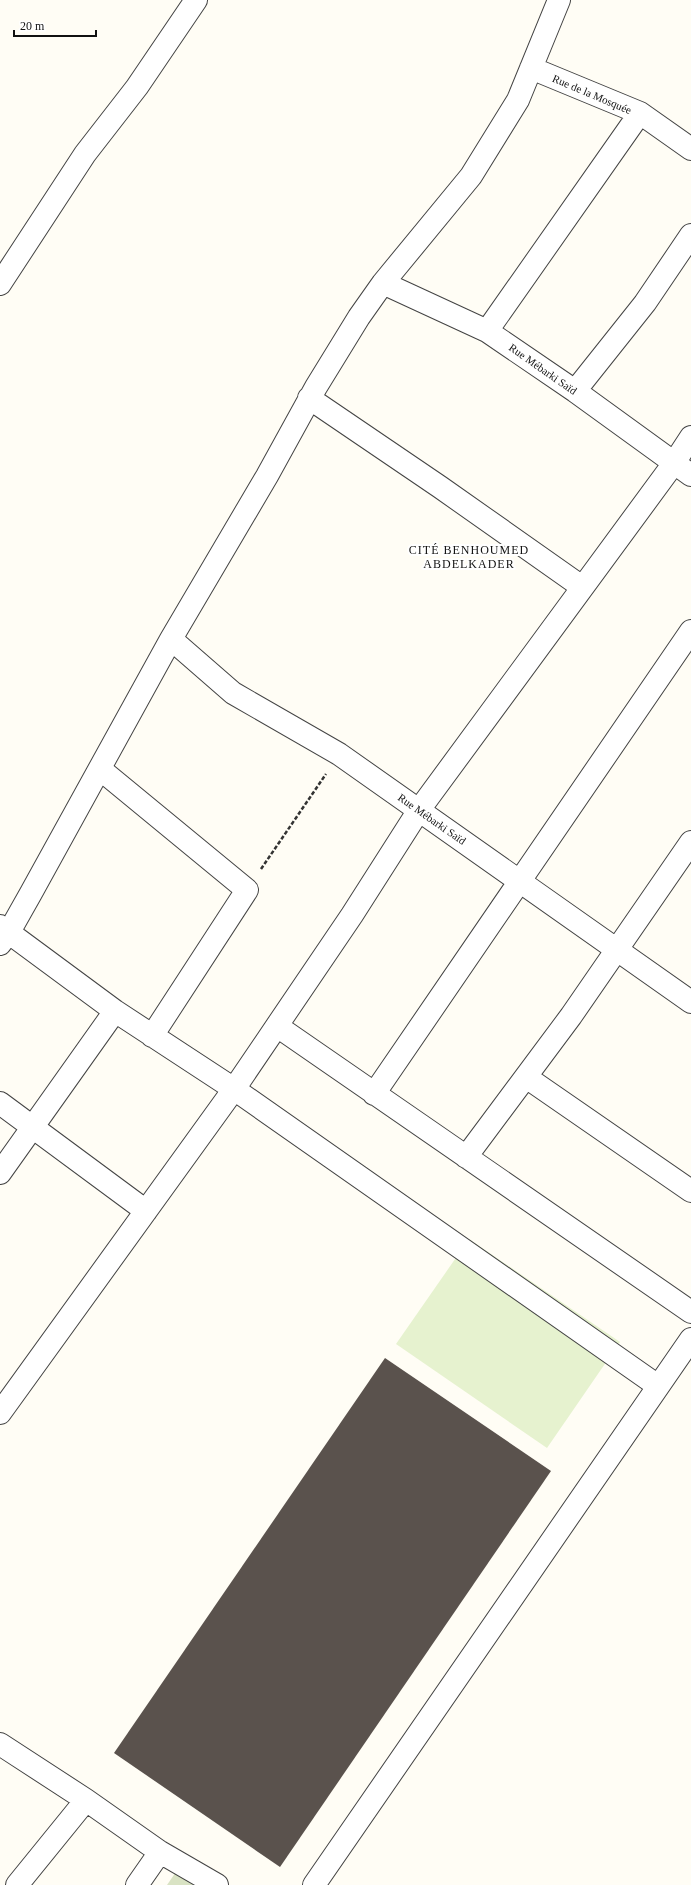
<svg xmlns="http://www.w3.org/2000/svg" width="691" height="1885" font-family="Georgia,serif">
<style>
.cemetery{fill:#d9e3c4}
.pitch{fill:#e6f2cf}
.building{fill:#5a524d}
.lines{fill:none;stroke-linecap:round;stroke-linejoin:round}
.street-casing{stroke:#444;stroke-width:24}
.path{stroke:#333;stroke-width:2.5;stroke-dasharray:4 2;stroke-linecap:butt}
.street{stroke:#fff;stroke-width:22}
.labels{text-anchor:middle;stroke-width:4;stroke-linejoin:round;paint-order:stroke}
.street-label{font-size:11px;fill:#111;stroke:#fff}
.neighbourhood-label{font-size:12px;letter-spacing:1px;fill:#111;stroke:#fff}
</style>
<rect width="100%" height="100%" fill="#fffdf5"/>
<path class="cemetery" d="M180 1866 209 1885H167Z"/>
<path class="pitch" d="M469 1239 620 1342 547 1448 396 1344Z"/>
<path class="building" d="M385 1358 551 1471 280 1867 114 1753Z"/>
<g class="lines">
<g class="street-casing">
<path id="street" d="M531 68 640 113 691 149
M383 283 487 331 575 391 691 475
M0 284 85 154 137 87 196 0
M487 331 640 113
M575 391 645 303 691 235
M309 398 440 487 582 587
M171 639 233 693 339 754 691 1002
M100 769 247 890 152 1036
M0 926 115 1011 234 1089 658 1386
M0 944 9 932 31 893 171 639 267 476 316 387 359 317 383 283 471 176 518 100 559 0
M277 1026 691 1312
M526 1077 691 1191
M374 1094 691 631
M0 1103 146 1211
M466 1157 571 1016 691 842
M0 1173 115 1011
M0 1413 234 1089 352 915 419 810 674 463 691 437
M0 1744 86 1800 160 1852 217 1885
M17 1885 86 1800
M137 1885 160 1852
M314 1885 691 1339"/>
</g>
<path class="path" d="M261 869 326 774"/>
<use href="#street" class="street"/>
</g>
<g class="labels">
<g class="street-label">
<text transform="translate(592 94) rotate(23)" y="4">Rue de la Mosquée</text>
<text transform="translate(543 369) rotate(35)" y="4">Rue Mébarki Saïd</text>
<text transform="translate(432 819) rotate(35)" y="4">Rue Mébarki Saïd</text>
</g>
<g class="neighbourhood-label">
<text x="469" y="554">CITÉ BENHOUMED<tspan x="469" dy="14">ABDELKADER</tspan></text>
</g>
</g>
<path d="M14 30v6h82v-6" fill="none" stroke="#111111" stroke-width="2"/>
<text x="20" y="30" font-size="12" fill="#111111" stroke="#ffffff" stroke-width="3" paint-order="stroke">20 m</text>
</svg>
